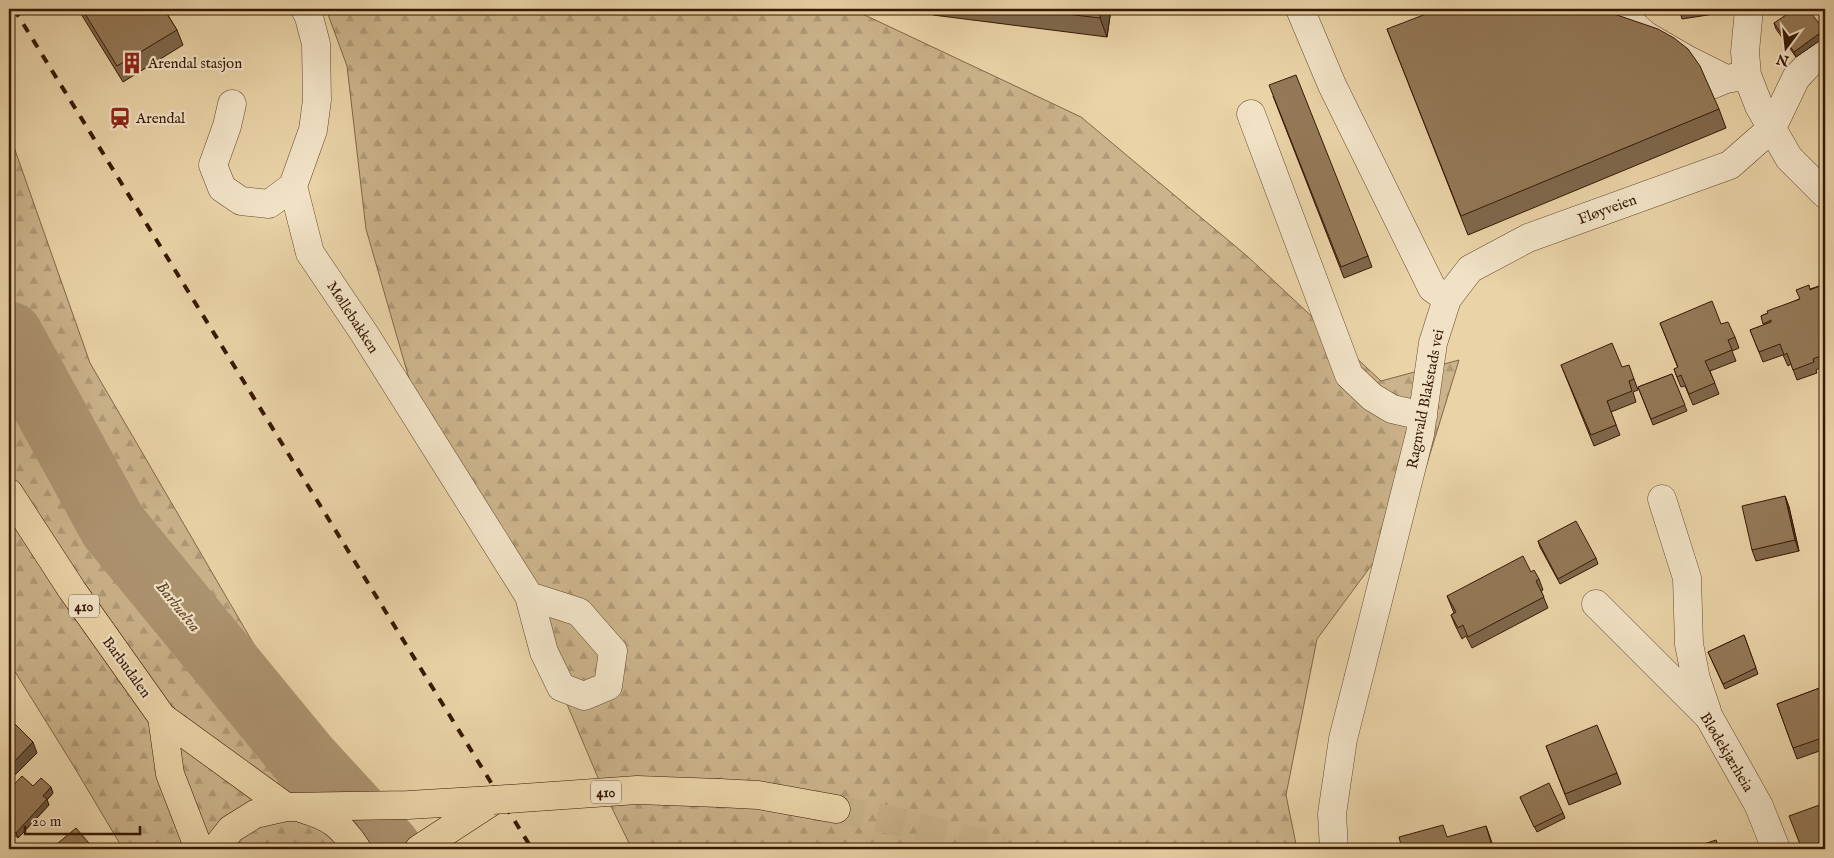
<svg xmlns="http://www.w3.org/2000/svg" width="1834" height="858" font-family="'IM FELL English',serif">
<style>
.forest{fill:url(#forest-firs);stroke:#816647}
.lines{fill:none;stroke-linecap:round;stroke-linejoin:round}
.river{stroke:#ac936f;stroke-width:69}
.major-tunnel{stroke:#c5ae86;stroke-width:28;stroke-dasharray:28 14;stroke-linecap:butt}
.minor-casing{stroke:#64472c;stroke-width:29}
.major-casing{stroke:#371803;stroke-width:29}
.minor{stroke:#f1e2c6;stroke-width:28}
.major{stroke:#e9d3a7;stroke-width:28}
.rail{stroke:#371803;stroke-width:4;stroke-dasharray:9 9;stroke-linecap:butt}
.major-bridge-casing{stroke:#371803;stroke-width:29;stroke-linecap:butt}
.major-bridge{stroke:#e9d3a7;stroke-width:28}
.wall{fill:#7f684c;stroke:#371803}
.shaded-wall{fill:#68553e;stroke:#371803}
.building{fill:#947958;stroke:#371803}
.labels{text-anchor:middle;stroke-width:4.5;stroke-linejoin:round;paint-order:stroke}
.shield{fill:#f1e2c6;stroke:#6f553e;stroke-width:1}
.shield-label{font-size:14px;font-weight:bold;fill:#371803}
.poi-label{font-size:15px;fill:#371803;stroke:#f1e2c6;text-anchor:start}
.street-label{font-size:15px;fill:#371803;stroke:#f1e2c6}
.water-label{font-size:16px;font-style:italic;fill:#604329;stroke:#f1e2c6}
</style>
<defs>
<pattern id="forest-firs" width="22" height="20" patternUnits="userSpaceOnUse" patternTransform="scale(1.25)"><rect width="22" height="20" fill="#cbb38b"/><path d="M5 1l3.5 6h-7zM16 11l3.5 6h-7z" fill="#af9976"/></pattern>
</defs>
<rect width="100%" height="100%" fill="#e9d3a7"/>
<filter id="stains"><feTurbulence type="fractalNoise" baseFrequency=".004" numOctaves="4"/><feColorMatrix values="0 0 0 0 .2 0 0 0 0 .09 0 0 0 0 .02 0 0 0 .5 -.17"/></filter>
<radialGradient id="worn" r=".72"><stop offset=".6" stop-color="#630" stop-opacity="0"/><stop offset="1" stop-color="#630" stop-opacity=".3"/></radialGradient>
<path class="forest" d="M326 9H852L1081 117 1247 256 1381 381 1459 360 1413 509 1317 639 1286 795 1297 849H632L604 792 516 583 412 389 366 229 347 66Z
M9 133 90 363 316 751 409 849H123L73 765 9 662Z"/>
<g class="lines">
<path class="river" d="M9 336 113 526 305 760 387 849"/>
<path class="major-tunnel" d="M836 809 896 821 1004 849"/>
<g class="minor-casing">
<path id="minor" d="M305 9 309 17 316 44 317 100 313 130 293 186 310 253 364 333 529 596 579 612 613 651 608 686 584 696 561 687 544 652 529 596
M1300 9 1332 85 1432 288 1447 299
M1616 9 1645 35 1688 60 1726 79 1738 77
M1749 9 1745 52 1747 75 1759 106 1789 158 1825 194
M1674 100 1726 79
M232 104 227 126 213 165 222 188 241 201 269 204 293 186
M1251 114 1349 375 1372 397 1392 409 1423 416
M1662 499 1687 578 1689 644 1696 679 1707 711
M1596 604 1709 717 1759 806 1776 849
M1334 849 1332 814 1343 739 1420 434 1433 343 1447 299 1470 269 1528 238 1730 165 1772 128 1796 78 1825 47"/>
</g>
<g class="major-casing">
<path id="major" d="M9 493 72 590 162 717 286 807
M162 717 170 774 199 849
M719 793 758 795 836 809
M303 809C332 818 340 824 357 849
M215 849 231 829 255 814 286 807 408 805 493 800
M419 849 491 802"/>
</g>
<use href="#minor" class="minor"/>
<use href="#major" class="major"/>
<path class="rail" d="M14 9 532 849"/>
<g class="major-bridge-casing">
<path id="major-bridge" d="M493 800 637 790 719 793"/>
</g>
<use href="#major-bridge" class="major-bridge"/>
</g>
<path class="wall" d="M78 9H164L177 30 183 45 123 82Z
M931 9H1111L1107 37 933 15Z
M1679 9H1713L1714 14 1682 19Z
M1774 23 1825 34V37L1796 57 1776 29Z
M1387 29 1719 109 1726 128 1468 235Z
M1273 96 1368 256 1372 267 1344 278Z
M1825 284V319H1824L1825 321V366L1816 370 1817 373 1797 380 1791 364 1788 366 1783 355 1763 362 1750 330 1764 325 1761 316 1799 299 1810 289Z
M1660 323 1721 324 1735 337 1739 348 1732 351 1736 361 1710 371 1719 394 1693 405 1685 386 1681 387 1678 380 1674 369 1678 368Z
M1561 365 1622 367 1634 379 1638 390 1633 392 1636 402 1611 412 1620 435 1594 446Z
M1672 374 1687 411 1653 425 1638 387Z
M1785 496 1789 507 1799 551 1756 561 1752 550Z
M1538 541 1596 558 1598 564 1560 584 1540 547Z
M1531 572 1539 579 1543 590 1541 591 1548 608 1472 648 1466 636 1462 639 1455 625 1451 615 1454 613 1447 596Z
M1744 635 1758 674 1725 689 1708 652Z
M1825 686V749L1797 759 1777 704Z
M1546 746 1617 773 1621 784 1569 805Z
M33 786 53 793 47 800 49 805 18 838 9 830V790Z
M1520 797 1563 813 1565 818 1537 832Z"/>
<path class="shaded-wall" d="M1101 9H1111L1107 37 1100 18Z
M1824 30 1825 37 1796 57 1794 52Z
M1785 496 1789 507 1799 551 1795 540Z
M33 742 37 753 9 781V767Z
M51 787 53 793 47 800 49 805 18 838 16 833 43 796Z
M1486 826 1490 837 1494 849H1493Z"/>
<path class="building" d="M82 9H164L177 30 117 66Z
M1023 9H1101L1100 18Z
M1439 9H1605L1617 15 1658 29 1674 38 1688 49 1700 66 1719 109 1461 216 1387 29Z
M1679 9H1709L1680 14Z
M1795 9H1808L1824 30 1794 52 1774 23Z
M1296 75 1368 256 1341 267 1269 85Z
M1825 284V307L1820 308 1825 321V354L1813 359 1814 362 1793 370 1787 353 1784 355 1780 344 1759 352 1750 330 1771 322V320L1763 324 1761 316 1768 313 1767 311 1800 299 1796 290 1809 285 1810 290Z
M1712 301 1721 324 1728 322 1735 337 1728 340 1732 350 1705 361 1715 383 1689 394 1681 375 1677 377 1674 369 1678 367 1660 323Z
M1612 343 1622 367 1629 365 1634 379 1629 381 1632 391 1607 401 1616 425 1591 435 1561 365Z
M1672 374 1685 405 1651 419 1638 387Z
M1785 496 1795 540 1752 550 1742 506Z
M1576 521 1596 558 1558 579 1538 541Z
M1523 556 1531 572 1534 570 1539 579 1536 581 1544 597 1468 637 1463 625 1458 628 1451 615 1456 612 1447 596Z
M1744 635 1756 668 1723 684 1708 652Z
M1825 686V737L1793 748 1777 704Z
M9 718 33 742 9 767Z
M1597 725 1617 773 1565 794 1546 746Z
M22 776 33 786 41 778 51 787 43 796 47 799 16 833 9 826V790Z
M1549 783 1563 813 1534 827 1520 797Z
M1825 803V849H1802L1789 816Z
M1443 825 1447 837 1486 826 1493 849H1402L1399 837Z
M76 828 94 849H51Z
M1716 840 1719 849H1689Z
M1734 846 1736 849H1723Z"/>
<defs>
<g id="building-bare" transform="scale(1.725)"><path d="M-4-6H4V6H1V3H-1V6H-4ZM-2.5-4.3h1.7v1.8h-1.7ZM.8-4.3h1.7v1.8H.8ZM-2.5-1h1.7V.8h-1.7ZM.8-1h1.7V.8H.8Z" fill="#8f2418" stroke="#f1e2c6" stroke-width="2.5" paint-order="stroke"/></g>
<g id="station-bare" transform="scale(1.725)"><path d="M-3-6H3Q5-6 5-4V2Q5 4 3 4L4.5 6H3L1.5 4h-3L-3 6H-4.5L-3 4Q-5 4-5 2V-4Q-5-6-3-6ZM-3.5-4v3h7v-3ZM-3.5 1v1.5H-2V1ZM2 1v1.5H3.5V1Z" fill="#8f2418" stroke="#f1e2c6" stroke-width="2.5" paint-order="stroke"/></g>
</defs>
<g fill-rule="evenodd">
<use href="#building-bare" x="132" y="63"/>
<use href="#station-bare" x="120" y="118"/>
</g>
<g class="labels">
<g class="shield">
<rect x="69" y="594.5" width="30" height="23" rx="4"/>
<rect x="591" y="780.5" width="30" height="23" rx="4"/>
</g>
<g class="shield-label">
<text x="84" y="611">410</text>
<text x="606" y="797">410</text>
</g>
<g class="poi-label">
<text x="148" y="68">Arendal stasjon</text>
<text x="136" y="123">Arendal</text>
</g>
<g class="street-label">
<text transform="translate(1607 209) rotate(-20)" y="5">Fløyveien</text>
<text transform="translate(353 317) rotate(57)" y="5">Møllebakken</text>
<text transform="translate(1425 399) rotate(-79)" y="5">Ragnvald Blakstads vei</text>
<text transform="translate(127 667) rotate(54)" y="5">Barbudalen</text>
<text transform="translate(1727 752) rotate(59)" y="5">Blødekjærheia</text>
</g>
<g class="water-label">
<text transform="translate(179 606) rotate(51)" y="6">Barbuelva</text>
</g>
</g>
<rect width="1834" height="858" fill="none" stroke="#e9d3a7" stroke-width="30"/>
<rect x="10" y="10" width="1814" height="838" fill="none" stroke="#371803" stroke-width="2.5"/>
<rect x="15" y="15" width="1804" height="828" fill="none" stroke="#371803"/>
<g transform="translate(1786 48) rotate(195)" stroke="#f1e2c6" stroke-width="4" paint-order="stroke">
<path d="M0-4L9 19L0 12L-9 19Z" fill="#371803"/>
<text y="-8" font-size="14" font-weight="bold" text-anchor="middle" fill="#371803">N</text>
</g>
<path d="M25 826v8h115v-8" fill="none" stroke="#371803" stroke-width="2.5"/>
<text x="32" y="826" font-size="15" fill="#371803" stroke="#f1e2c6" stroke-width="4" paint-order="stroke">20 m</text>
<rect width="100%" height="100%" filter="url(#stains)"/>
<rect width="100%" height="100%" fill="url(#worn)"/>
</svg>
